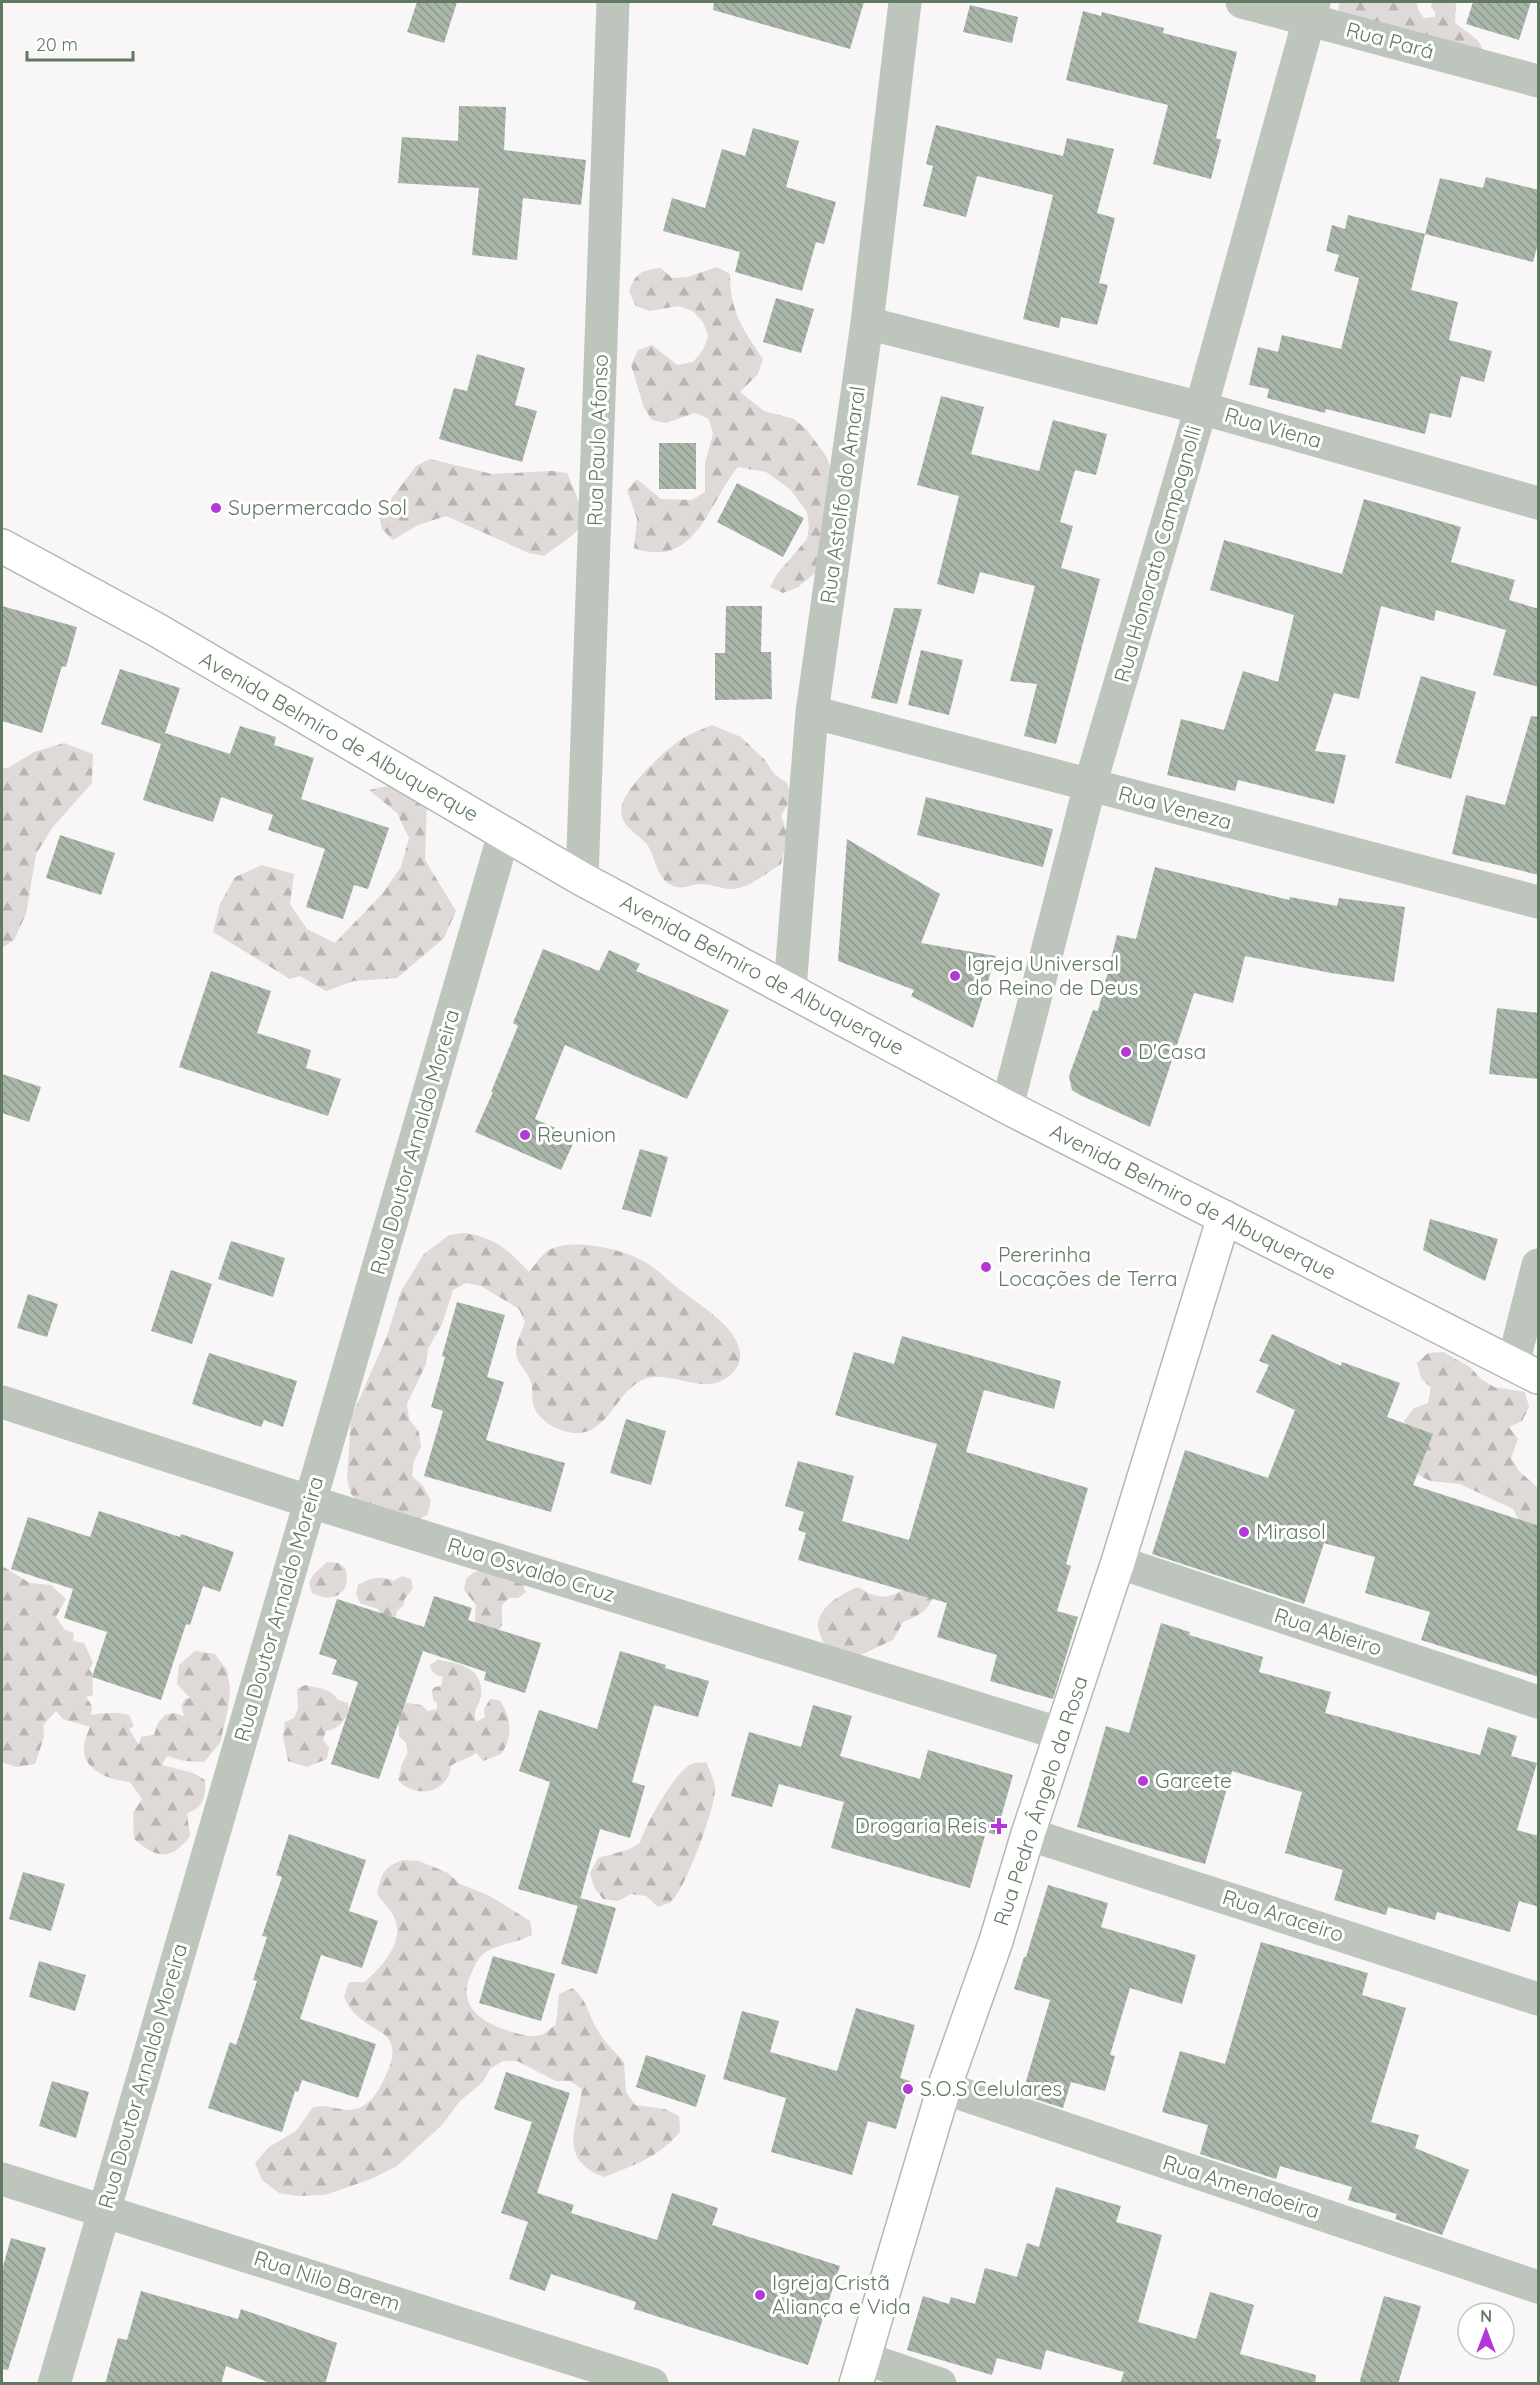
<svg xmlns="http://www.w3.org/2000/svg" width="1540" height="2385" font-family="Quicksand,sans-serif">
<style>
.forest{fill:url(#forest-firs)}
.building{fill:url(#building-back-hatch)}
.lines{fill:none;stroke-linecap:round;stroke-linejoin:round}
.major-casing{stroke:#b1bab1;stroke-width:36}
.minor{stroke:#bdc5bd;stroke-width:33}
.major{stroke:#fff;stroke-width:33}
.poi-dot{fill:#b438d6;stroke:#fff;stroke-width:2}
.labels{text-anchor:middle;stroke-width:6;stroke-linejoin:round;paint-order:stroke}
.street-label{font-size:21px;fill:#617961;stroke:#fff}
.poi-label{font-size:21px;fill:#617961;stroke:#fff;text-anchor:start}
</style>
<defs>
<pattern id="forest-firs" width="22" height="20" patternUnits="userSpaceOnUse" patternTransform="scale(1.5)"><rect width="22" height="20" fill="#dfd9d7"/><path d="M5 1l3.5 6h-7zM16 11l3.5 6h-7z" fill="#b8b5b2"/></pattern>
<pattern id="building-back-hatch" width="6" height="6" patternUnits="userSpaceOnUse" patternTransform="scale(1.5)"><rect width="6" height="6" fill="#aab6a9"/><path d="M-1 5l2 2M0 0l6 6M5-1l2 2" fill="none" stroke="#8e998d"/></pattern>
</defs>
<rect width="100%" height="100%" fill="#f8f6f7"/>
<path class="forest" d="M1340 2H1417L1418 10 1424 18 1435 17V12L1431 7 1432 2H1456L1455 22C1465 34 1482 36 1483 54L1344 17 1338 9Z
M717 267 730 274C730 312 743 329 763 359L758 374 740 392 764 411 794 419 807 430 826 456 831 470 820 569 798 587 783 593 770 587 777 574 807 539 809 527 807 512 790 489 766 472 738 467C708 503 696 570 634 548L637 519 627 490 637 479 661 499 692 500 705 492V463L713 434 709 419 695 413 666 423 652 420 644 408 631 365 638 350 652 345 677 365 693 362 703 350 708 336 703 322 693 311 678 306 650 311 636 306 629 292C635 273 641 270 661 268L672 278 687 277Z
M430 459 492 474 552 471 567 473C590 528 592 521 544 556L529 553 446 516 418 525 393 540 382 529 379 515 416 466Z
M712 725 741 737 765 760 774 774 787 783 792 798 781 815 788 836 781 864C765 874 748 890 729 889 720 888 710 884 702 884 691 884 682 891 671 885 656 877 656 858 648 846 640 834 621 828 621 810 622 790 663 752 679 741 688 734 701 730 712 725Z
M64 743 93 754 92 783 52 828 36 854 26 914 14 940 2 948V768H8L34 752Z
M401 783 427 799 425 860 456 911 444 938 397 978 354 981 326 991 300 976 290 979 213 932 220 904 235 877 262 865 294 874 290 904 307 929 335 943 383 893 401 867 409 838 397 813 369 790Z
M464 1233C494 1237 509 1250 529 1272 535 1265 543 1252 551 1249 574 1238 622 1249 643 1261 657 1268 667 1280 679 1289 698 1304 743 1330 740 1358 739 1366 734 1372 728 1377 706 1394 678 1375 653 1377 619 1381 612 1431 579 1433 563 1434 540 1423 534 1407 531 1398 534 1389 530 1380 527 1370 517 1365 516 1352 516 1343 522 1331 525 1322L519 1309 481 1286 466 1283 453 1290 442 1324 428 1349 426 1364 407 1404 409 1419 419 1432 421 1447 414 1461 412 1476 423 1486 431 1501 427 1515 399 1529 372 1516 351 1494 347 1479 351 1418 387 1336 401 1291 424 1254 449 1235Z
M1443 1352 1470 1367 1481 1379 1494 1387 1525 1392 1529 1407 1522 1421 1509 1427 1518 1439 1511 1458 1519 1471 1538 1488V1540L1520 1522 1513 1509 1460 1484 1430 1481 1417 1474 1411 1433 1404 1421 1414 1408 1428 1403 1431 1388 1421 1378 1417 1363 1428 1353Z
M327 1562 338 1563 345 1568C353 1592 334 1605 312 1593L309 1583 313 1575Z
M2 1566 30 1583 51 1585 66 1599 56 1617 65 1630 74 1633 73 1641 84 1643 93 1663 89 1669 92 1673 93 1695 86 1697 92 1706 91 1715C101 1713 118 1712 129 1715L134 1726 129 1729 139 1745 141 1737 154 1735 158 1723 165 1715 174 1713 184 1716 181 1706 185 1699 190 1698 177 1684 179 1665 195 1651 215 1654 227 1670 230 1689 228 1709 220 1743 204 1762 184 1761 167 1756 162 1765 193 1773 205 1780C206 1796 204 1808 187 1813L190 1836C171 1861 157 1859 134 1839L133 1813 142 1799 130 1782C114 1781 85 1772 84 1751 83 1743 87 1735 90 1727L63 1719 56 1711 43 1725 44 1737 35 1764 16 1767 2 1762Z
M482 1570 522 1582 526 1592 518 1598H509L502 1605V1625L495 1633 478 1635 475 1620 476 1605 464 1590 466 1579 473 1573Z
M402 1576 411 1579 413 1588 404 1600V1605L397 1611 395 1621 383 1617 378 1609 360 1603 356 1594 358 1585C370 1578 379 1575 393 1581Z
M910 1586 935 1588C931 1610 922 1614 903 1622L893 1640 856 1657 824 1645C823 1640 818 1632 818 1626 819 1605 842 1594 858 1587 880 1601 888 1599 910 1586Z
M438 1660C459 1663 484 1668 481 1695 479 1708 472 1709 476 1722L485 1717 484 1709 490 1699 499 1700C512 1716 513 1738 501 1754L483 1761 476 1753C468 1760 459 1759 451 1766 448 1794 415 1799 398 1780L402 1764 408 1752 406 1743 399 1736V1726L391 1720 400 1702 421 1705 428 1711 437 1709V1703L433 1700 432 1690 435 1687 441 1686 443 1677C437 1676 431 1673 430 1665Z
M305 1685C320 1689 329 1687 338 1700L348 1703C351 1716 339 1730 326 1731L323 1740 329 1747 327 1759 307 1767 288 1761 283 1737 285 1722 294 1718 298 1709 297 1689Z
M706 1762C710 1771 714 1779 715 1789 716 1806 685 1891 671 1902 668 1904 662 1905 658 1907L646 1896 631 1894 618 1901 603 1899 594 1887 590 1873 598 1858 627 1850 640 1843C645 1825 675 1771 692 1764 695 1762 702 1763 706 1762Z
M403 1860 419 1861 448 1873 460 1884 490 1896 530 1921 532 1935C516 1944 495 1943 481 1956 477 1960 474 1967 472 1972 455 2004 480 2022 509 2031 520 2034 529 2038 541 2035 546 2033 551 2028 556 2024L559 1994 573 1988C588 2002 587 2012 597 2029 604 2042 615 2052 624 2062L626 2092 635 2105 665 2109 679 2116 680 2132C661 2156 632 2166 604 2177 557 2159 577 2128 582 2089L570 2081H556L517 2061H503L490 2069 483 2082 460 2101 442 2125 397 2166 371 2179 325 2195 296 2196 279 2193 262 2180 255 2163 269 2147 296 2131 313 2107C328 2105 327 2107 340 2109 369 2115 380 2089 389 2068 393 2057 395 2047 387 2037 385 2034 380 2032 376 2029 361 2020 351 2013 344 1997L349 1982H365C381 1967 406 1942 394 1917 390 1909 382 1901 377 1894 382 1873 383 1867 403 1860Z"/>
<path class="building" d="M417 2H457L444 43 407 32Z
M714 2H864L850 49 713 10Z
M1473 2H1531L1519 40 1466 24Z
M970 5 1018 17 1012 43 963 32Z
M1083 11 1101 16 1102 12 1164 28 1163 33 1237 52 1216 138 1221 140 1211 179 1153 164 1168 105 1066 80Z
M459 106 506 107 504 150 586 160 581 205 523 198 517 260 472 255 479 188 398 183 402 137 458 141Z
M936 125 1063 156 1067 138 1114 149 1097 213 1115 218 1099 283 1108 285 1097 325 1061 317 1059 328 1023 319 1053 195 977 176 966 217 923 206 933 166 926 164Z
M753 128 799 141 786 187 836 202 824 244 816 242 802 291 735 272 740 252 663 231 672 198 705 208 722 149 745 156Z
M1486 177 1539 190V240L1533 262 1425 234 1440 178 1483 188Z
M1348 215 1425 234 1411 290 1458 302 1449 340 1492 351 1484 382 1461 376 1451 418 1430 413 1425 434 1326 409 1325 413 1267 398 1269 389 1249 385 1258 347 1278 352 1282 335 1341 349 1359 278 1334 271 1339 255 1326 251 1332 225 1345 229Z
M776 298 814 309 801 353 763 342Z
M477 354 525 368 515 405 537 411 522 462 439 439 454 388 467 391Z
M941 396 984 407 971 454 1039 471 1053 420 1107 434 1096 475 1075 470 1060 522 1073 526 1061 568 1100 579 1056 744 1024 736 1037 684 1010 681 1035 586 980 572 974 594 937 584 959 496 917 485Z
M659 443H696V489H659Z
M737 483 804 518 783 557 717 522Z
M1364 499 1461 527 1451 562 1515 580 1509 600 1539 609V687L1493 675 1506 630 1436 610 1434 621 1381 606 1359 699 1334 693 1315 751 1346 755 1334 804 1238 780 1235 791 1167 775 1181 719 1224 730 1243 671 1278 682 1294 615 1210 590 1224 540 1342 574Z
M2 606 77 627 66 667 62 666 42 733 2 721Z
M726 606H762L761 652H771L772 699 715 700V653H725Z
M894 608 922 609 897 704 871 698Z
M921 650 963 660 949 715 908 705Z
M120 669 180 688 165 733 230 754 240 726 276 737 274 745 314 758 301 799 389 828 368 889 354 885 343 919 306 907 325 849 268 830 273 815 221 797 213 822 143 800 161 744 101 724Z
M1421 676 1476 692 1451 779 1395 763Z
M1531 716 1539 717V875L1452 854 1466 795 1505 805Z
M926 797 1053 829 1043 867 917 835Z
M60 835 115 853 101 895 46 878Z
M847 839 940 894 921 943 996 956 973 1028 911 996 914 990 838 961Z
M1155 867 1289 900 1290 897 1337 906 1339 898 1405 907 1394 982 1331 973 1245 956 1233 1003 1194 993 1150 1127 1080 1095 1072 1090 1069 1076 1093 1010 1098 1011 1117 935 1136 939Z
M543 949 599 971 609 950 640 964 636 971 729 1010 687 1099 565 1045 535 1119 576 1137 561 1170 475 1132 493 1092H491L518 1026 513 1023Z
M211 971 271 991 257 1033 311 1050 306 1068 341 1079 328 1116 179 1067Z
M1497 1008 1539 1013V1079L1489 1074Z
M2 1074 41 1087 29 1122 2 1113Z
M640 1149 668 1157 651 1217 622 1209Z
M1430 1219 1498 1239 1485 1281 1423 1250Z
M231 1241 285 1258 273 1297 218 1279Z
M171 1270 212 1284 192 1344 151 1331Z
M28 1294 58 1304 47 1337 17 1328Z
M457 1302 505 1315 487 1377 504 1382 486 1440 565 1463 551 1512 424 1476 443 1411 431 1407 445 1357 442 1356Z
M1272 1334 1341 1366 1342 1362 1400 1383 1387 1417 1433 1434 1413 1485 1539 1526V1677L1421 1640 1430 1612 1365 1593 1375 1557 1324 1543 1304 1604 1152 1554 1185 1450 1268 1478 1295 1410 1256 1392 1269 1365 1259 1361Z
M902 1336 1061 1381 1054 1409 984 1390 966 1452 1088 1488 1066 1564 1071 1566 1057 1611 1078 1617 1053 1699 990 1681 997 1655 937 1637 947 1603 798 1560 806 1533 798 1530 804 1512 785 1506 798 1461 854 1476 842 1521 909 1540 937 1444 835 1415 854 1352 894 1364Z
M209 1353 297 1381 283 1427 264 1420 261 1427 192 1404Z
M626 1419 666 1431 651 1485 610 1473Z
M99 1511 180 1537 181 1534 234 1552 220 1592 203 1586 190 1625 186 1624 161 1700 92 1677 107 1632 64 1618 73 1589 11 1569 28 1517 90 1537Z
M434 1596 472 1608 468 1620 541 1643 525 1693 484 1680 486 1672 423 1651 379 1779 331 1764 358 1682 332 1674 337 1660 319 1654 337 1599 424 1627Z
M1161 1623 1190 1632 1189 1635 1263 1657 1259 1672 1331 1692 1325 1713 1480 1755 1488 1727 1517 1736 1511 1756 1537 1763 1517 1830 1539 1836V1907L1519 1901 1510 1932 1437 1912 1435 1920 1388 1907 1386 1915 1334 1900 1343 1870 1285 1853 1302 1792 1232 1771 1205 1864 1077 1827 1106 1726 1129 1733Z
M620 1651 666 1665 665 1668 709 1681 698 1717 654 1705 632 1782 645 1786 630 1838 600 1829 578 1906 518 1889 550 1782 519 1771 539 1710 597 1729Z
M813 1705 852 1716 840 1756 920 1779 928 1750 1013 1775 996 1835 986 1832 970 1888 831 1848 844 1802 779 1784 772 1807 731 1796 749 1732 801 1747Z
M289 1834 366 1860 349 1911 378 1921 362 1968 321 1955 300 2019 376 2044 358 2098 302 2080 298 2092 295 2091 282 2132 208 2108 230 2042 236 2045 257 1981 253 1980 267 1937 262 1936 282 1877 276 1875Z
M23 1872 65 1884 51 1931 9 1919Z
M1048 1885 1108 1903 1101 1927 1196 1955 1182 2004 1130 1988 1110 2055 1115 2056 1105 2091 1071 2082 1063 2108 1022 2095 1050 2000 1014 1989 1024 1957H1026Z
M580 1898 616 1908 597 1974 561 1964Z
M1261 1942 1368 1973 1362 1995 1406 2008 1371 2122 1419 2135 1415 2148 1469 2170 1442 2235 1395 2219 1397 2214 1348 2200 1352 2187 1280 2166 1276 2179 1200 2154 1208 2125 1162 2112 1180 2051 1225 2064Z
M493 1956 555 1974 541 2021 479 2003Z
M39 1961 86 1975 75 2011 29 1997Z
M856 2008 915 2025 900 2078 910 2081 896 2129 868 2121 852 2175 771 2152 786 2098 723 2079 742 2011 779 2021 770 2052 837 2071Z
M646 2055 706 2075 696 2107 636 2087Z
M506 2072 570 2093 537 2193 574 2205 571 2213 657 2240 672 2193 718 2208 712 2225 840 2266 808 2365 634 2309 636 2302 551 2274 545 2291 509 2279 528 2222 501 2213 532 2122 494 2109Z
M52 2081 89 2092 76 2138 39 2126Z
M1056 2187 1121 2206 1116 2222 1162 2235 1138 2322 1196 2339 1210 2292 1254 2305 1240 2354 1316 2375 1315 2384H1120L1124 2372 1046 2350 1041 2370 997 2358 992 2375 907 2350 923 2296 949 2304 951 2297 975 2304 985 2268 1017 2277 1027 2243 1039 2247Z
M11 2238 46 2248 8 2370 2 2369V2270Z
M141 2291 238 2319 241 2309 337 2343 325 2384H273L226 2366 221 2384H105L118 2338 127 2340Z
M1384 2296 1421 2306 1398 2384H1359Z"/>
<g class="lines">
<g class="major-casing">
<path id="major" d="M2 546 157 630 582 879 1007 1107 1538 1377
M856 2384 944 2088 996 1941 1028 1834 1118 1562 1224 1217"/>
</g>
<path class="minor" d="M1242 2 1538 81
M867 323 1201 408 1538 503
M812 712 1538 902
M582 879 613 2
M790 989 812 712 867 323 905 2
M1007 1107 1090 785 1201 408 1314 2
M1513 1364 1538 1265
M2 1402 311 1502 1061 1734
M1118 1562 1538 1702
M1028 1834 1538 1999
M944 2088 1538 2287
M2 2179 652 2384
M864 2358 940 2384
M54 2384 504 834"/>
<use href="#major" class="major"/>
</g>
<g class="poi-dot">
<circle cx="216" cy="508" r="6"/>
<circle cx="955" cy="976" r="6"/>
<circle cx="1126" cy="1052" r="6"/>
<circle cx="525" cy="1135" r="6"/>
<circle cx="986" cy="1267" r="6"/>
<circle cx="1244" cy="1532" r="6"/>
<circle cx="1143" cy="1781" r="6"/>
<path d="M996 1817h6v6h6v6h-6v6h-6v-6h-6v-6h6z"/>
<circle cx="908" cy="2089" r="6"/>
<circle cx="760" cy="2295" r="6"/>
</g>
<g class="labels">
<g class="street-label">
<text transform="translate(1390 41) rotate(15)" y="7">Rua Pará</text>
<text transform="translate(1273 428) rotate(16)" y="7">Rua Viena</text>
<text transform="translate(598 440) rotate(-88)" y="7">Rua Paulo Afonso</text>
<text transform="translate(843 495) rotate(-82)" y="7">Rua Astolfo do Amaral</text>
<text transform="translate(1158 554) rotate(-74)" y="7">Rua Honorato Campagnolli</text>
<text transform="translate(339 737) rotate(30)" y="7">Avenida Belmiro de Albuquerque</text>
<text transform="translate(1175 808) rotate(15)" y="7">Rua Veneza</text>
<text transform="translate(762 975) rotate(28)" y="7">Avenida Belmiro de Albuquerque</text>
<text transform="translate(415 1142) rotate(-74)" y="7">Rua Doutor Arnaldo Moreira</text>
<text transform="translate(1193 1202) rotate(27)" y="7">Avenida Belmiro de Albuquerque</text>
<text transform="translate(531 1570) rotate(17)" y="7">Rua Osvaldo Cruz</text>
<text transform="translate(279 1609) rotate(-74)" y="7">Rua Doutor Arnaldo Moreira</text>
<text transform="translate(1328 1632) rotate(18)" y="7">Rua Abieiro</text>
<text transform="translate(1041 1801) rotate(-72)" y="7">Rua Pedro Ângelo da Rosa</text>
<text transform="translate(1283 1916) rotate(18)" y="7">Rua Araceiro</text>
<text transform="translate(143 2076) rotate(-74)" y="7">Rua Doutor Arnaldo Moreira</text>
<text transform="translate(1241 2187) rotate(18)" y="7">Rua Amendoeira</text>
<text transform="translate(327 2281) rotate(18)" y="7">Rua Nilo Barem</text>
</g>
<g class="poi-label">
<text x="228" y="515">Supermercado Sol</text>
<text x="967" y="971">Igreja Universal<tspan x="967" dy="24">do Reino de Deus</tspan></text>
<text x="1138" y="1059">D'Casa</text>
<text x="537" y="1142">Reunion</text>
<text x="998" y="1262">Pererinha<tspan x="998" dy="24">Locações de Terra</tspan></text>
<text x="1256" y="1539">Mirasol</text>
<text x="1155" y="1788">Garcete</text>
<text x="987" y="1833" text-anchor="end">Drogaria Reis</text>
<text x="920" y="2096">S.O.S Celulares</text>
<text x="772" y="2290">Igreja Cristã<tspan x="772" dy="24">Aliança e Vida</tspan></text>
</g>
</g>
<rect width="1540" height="2385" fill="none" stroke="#617961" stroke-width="6"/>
<g transform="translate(1486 2331)"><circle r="28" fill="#ffffff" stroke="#c0c9c0" stroke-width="1.5"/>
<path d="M0-4.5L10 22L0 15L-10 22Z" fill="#b438d6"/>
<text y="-9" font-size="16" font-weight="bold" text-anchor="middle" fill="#617961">N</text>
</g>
<path d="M27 51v9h106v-9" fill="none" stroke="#617961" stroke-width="3"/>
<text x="36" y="51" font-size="18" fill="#617961" stroke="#ffffff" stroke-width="4.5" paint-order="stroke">20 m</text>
</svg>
